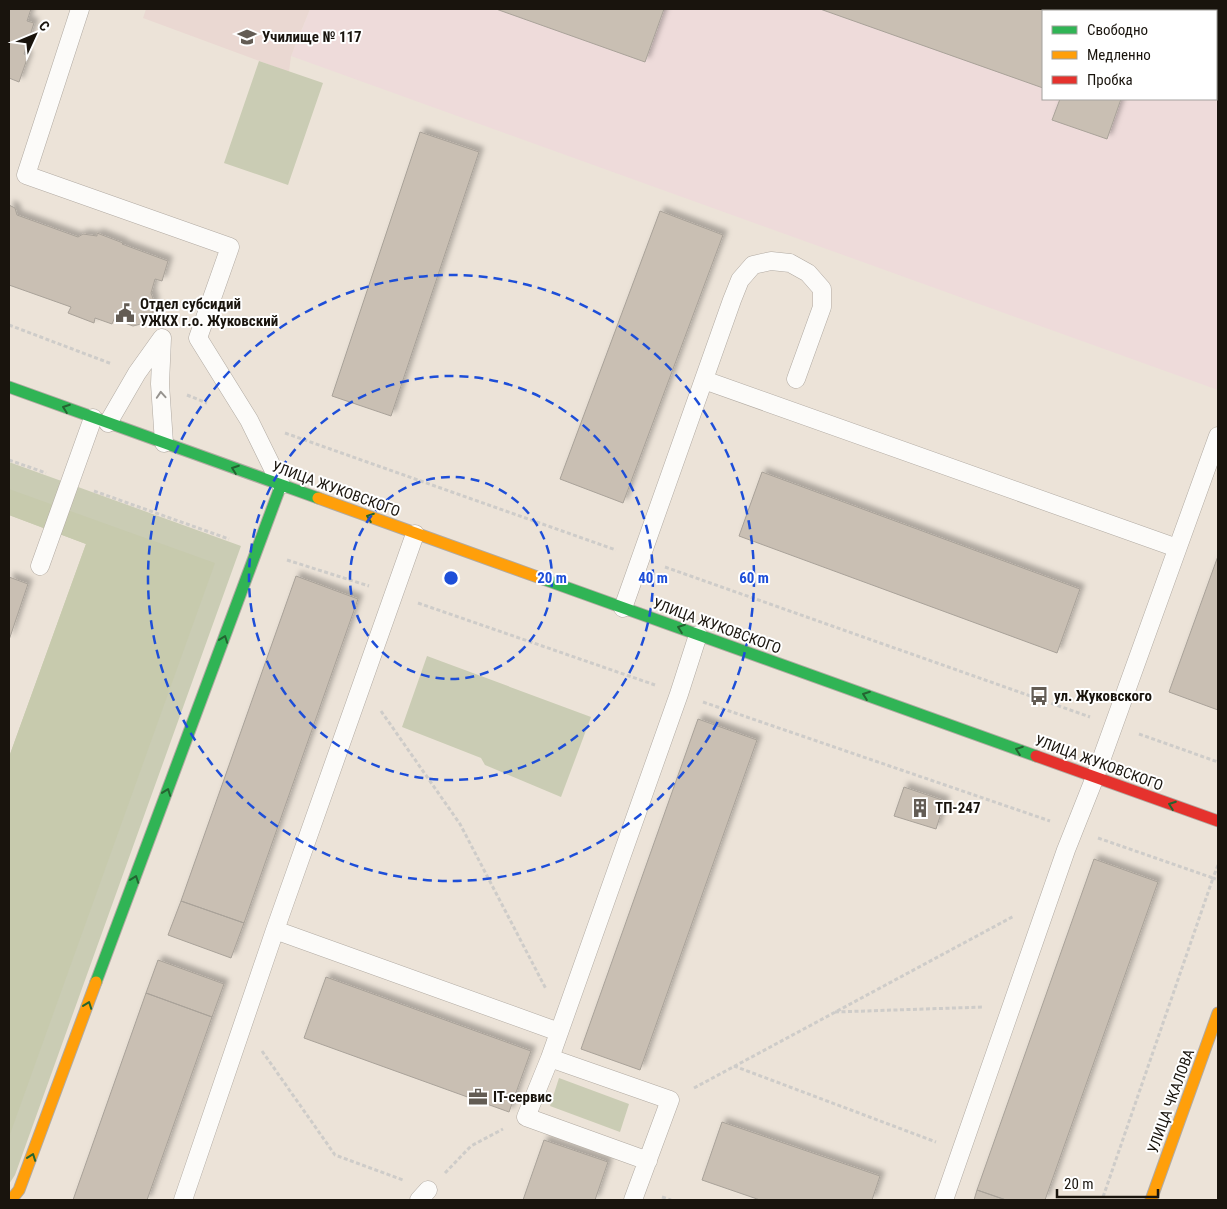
<svg xmlns="http://www.w3.org/2000/svg" width="1227" height="1209" font-family="'Roboto Condensed',sans-serif">
<style>
.industrial{fill:#eedbda;fill-rule:evenodd}
.education{fill:#ead8d2}
.green{fill:#caccb4}
.forest{fill:#c7caad}
.building{fill:#c9bfb3;stroke:#a9a299;filter:url(#shadow)}
.lines{fill:none;stroke-linecap:round;stroke-linejoin:round}
.lane-casing{stroke:#b1aaa2;stroke-width:19}
.fast-casing{stroke:#b1aaa2;stroke-width:13}
.slow-casing{stroke:#b1aaa2;stroke-width:13}
.jam-casing{stroke:#b1aaa2;stroke-width:13}
.path{stroke:#ceccc9;stroke-width:3;stroke-dasharray:4 2.5;stroke-linecap:butt}
.lane{stroke:#fcfbf9;stroke-width:18}
.fast{stroke:#30b455;stroke-width:11}
.slow{stroke:#ff9f0a;stroke-width:11}
.jam{stroke:#e5322d;stroke-width:11}
.oneway{stroke:#96938f}
.oneway2{stroke:#246431}
.ring{fill:none;stroke:#1d4ed8;stroke-width:2.5;stroke-dasharray:9 6}
.labels{text-anchor:middle;stroke-width:4;stroke-linejoin:round;paint-order:stroke}
.poi-label{font-size:15px;font-weight:bold;fill:#19140d;stroke:#fff;text-anchor:start}
.street-label{font-size:15px;fill:#19140d;stroke:#fff}
.centre{fill:#1d4ed8;stroke:#fff;stroke-width:2.5}
.ring-label{font-size:15px;text-anchor:middle;font-weight:bold;fill:#1d4ed8;stroke:#fff;stroke-width:4;stroke-linejoin:round;paint-order:stroke}
</style>
<defs>
<filter id="shadow"><feDropShadow dx="4.5" dy="-4.5" stdDeviation="2.5" flood-color="#0004"/></filter>
</defs>
<rect width="100%" height="100%" fill="#ece3d8"/>
<path class="industrial" d="M310 9H1218V390L291 56ZM1043 11H1216V99H1043Z"/>
<path class="education" d="M146 9H310L291 56 289 72 143 18Z"/>
<path class="green" d="M259 61 323 83 288 185 224 163Z
M9 462 241 546 15 1175 9 1184V757L86 544 9 515Z
M427 656 591 717 561 797 485 765 481 758 402 727Z
M559 1078 629 1104 620 1132 550 1106Z"/>
<path class="forest" d="M9 489 215 563 9 1137V757L86 544 9 515Z"/>
<path class="building" d="M9 9H31L27 21 34 23 24 54 28 56 19 82 9 78Z
M496 9H664L645 62Z
M820 9H1153L1152 11H1043V88Z
M1060 99H1121L1107 139 1052 120Z
M420 132 479 152 391 416 332 396Z
M9 205 15 208 17 215 78 237 83 234 97 236V233L123 243 122 244 168 261 162 281 155 279 151 293 154 301V310L147 320 141 324 133 326 122 322 115 317 112 324 95 318 94 323 68 313 71 307 9 285Z
M660 211 723 235 623 503 560 479Z
M762 472 1080 589 1057 653 739 536Z
M1218 556V710L1169 692Z
M296 576 358 599 244 923 181 901Z
M9 577 28 584 9 640Z
M698 719 757 740 640 1070 581 1049Z
M904 787 945 801 936 829 894 816Z
M1094 859 1158 882 1045 1200H1006L977 1190Z
M181 901 244 923 231 958 168 935Z
M158 960 224 984 212 1017 146 993Z
M326 977 531 1051 509 1112 304 1038Z
M146 993 212 1017 147 1200H73Z
M722 1122 880 1176 872 1200H760L702 1180Z
M544 1140 608 1162 595 1200H523Z
M977 1190 1006 1200H974Z"/>
<g class="lines">
<g class="lane-casing">
<path id="lane" d="M80 9 26 175 230 247 198 338 249 420 281 485
M704 380 1177 548
M108 423 137 373 162 338 160 384 164 443
M40 566 93 418
M623 608 732 300 740 280 753 265 771 261 790 263 808 273 822 289V307L796 379
M275 930 559 1032
M550 1058 526 1117 648 1161
M183 1200 275 930 415 534
M419 1200 428 1190
M633 1200 670 1100 550 1058 679 694 698 635
M944 1200 1066 850 1095 777 1218 436"/>
</g>
<g class="fast-casing">
<path id="fast" d="M9 387 318 498
M543 579 1036 756
M96 982 281 485"/>
</g>
<g class="slow-casing">
<path id="slow" d="M318 498 543 579
M11 1200 19 1190 96 982
M1151 1200 1218 1013"/>
</g>
<g class="jam-casing">
<path id="jam" d="M1036 756 1218 821"/>
</g>
<path class="path" d="M9 325 112 364
M187 395 207 403
M285 433 616 550
M9 460 46 473
M94 491 229 539
M287 560 369 586
M665 567 1090 717
M418 603 655 685
M703 702 1050 821
M381 711 460 824 546 989
M1139 734 1218 762
M1098 838 1213 878 1102 1200
M1218 865 1213 878 1218 880
M835 1012 984 1007
M262 1051 335 1155 403 1180
M734 1066 936 1142
M694 1088 1014 916
M445 1173 471 1146 503 1129
M662 1197 671 1200"/>
<use href="#lane" class="lane"/>
<use href="#fast" class="fast"/>
<use href="#slow" class="slow"/>
<use href="#jam" class="jam"/>
</g>
<defs><path id="oneway-chevron" d="M-2-3.5L2.5 0L-2 3.5" fill="none" stroke-width="1.6" stroke-linecap="round" stroke-linejoin="round" transform="scale(1.25)"/></defs>
<use class="oneway" href="#oneway-chevron" transform="translate(161 395) rotate(-94)"/>
<g class="oneway2">
<use href="#oneway-chevron" transform="translate(66 408) rotate(-160)"/>
<use href="#oneway-chevron" transform="translate(235 469) rotate(-160)"/>
<use href="#oneway-chevron" transform="translate(370 517) rotate(-160)"/>
<use href="#oneway-chevron" transform="translate(681 628) rotate(-160)"/>
<use href="#oneway-chevron" transform="translate(224 639) rotate(-70)"/>
<use href="#oneway-chevron" transform="translate(866 695) rotate(-160)"/>
<use href="#oneway-chevron" transform="translate(1019 750) rotate(-160)"/>
<use href="#oneway-chevron" transform="translate(167 792) rotate(-70)"/>
<use href="#oneway-chevron" transform="translate(1172 805) rotate(-160)"/>
<use href="#oneway-chevron" transform="translate(135 879) rotate(-70)"/>
<use href="#oneway-chevron" transform="translate(88 1005) rotate(-70)"/>
<use href="#oneway-chevron" transform="translate(32 1157) rotate(-70)"/>
</g>
<g class="ring">
<circle cx="451" cy="578" r="101"/>
<circle cx="451" cy="578" r="202"/>
<circle cx="451" cy="578" r="303"/>
</g>
<defs>
<g id="university-bare" transform="scale(1.5)"><path d="M0-5L7-2L0 1L-7-2ZM-4 1L0 2.5L4 1V4Q0 6-4 4Z" fill="#635c54" stroke="#fff" stroke-width="2.5" paint-order="stroke"/></g>
<g id="civic-bare" transform="scale(1.5)"><path d="M-.6-6.5H3V-4.5H.6V-3L4-1V1h2V6H-6V1h2V-1L-.6-3ZM-1.2 2.5V6h2.4V2.5Z" fill="#635c54" stroke="#fff" stroke-width="2.5" paint-order="stroke"/></g>
<g id="bus-bare" transform="scale(1.5)"><path d="M-5-6H5V4H4V6H2V4H-2V6H-4V4H-5ZM-3.5-4V0h7V-4ZM-3.5 1.2v1.5H-2V1.2ZM2 1.2v1.5H3.5V1.2Z" fill="#635c54" stroke="#fff" stroke-width="2.5" paint-order="stroke"/></g>
<g id="building-bare" transform="scale(1.5)"><path d="M-4-6H4V6H1V3H-1V6H-4ZM-2.5-4.3h1.7v1.8h-1.7ZM.8-4.3h1.7v1.8H.8ZM-2.5-1h1.7V.8h-1.7ZM.8-1h1.7V.8H.8Z" fill="#635c54" stroke="#fff" stroke-width="2.5" paint-order="stroke"/></g>
<g id="office-bare" transform="scale(1.5)"><path d="M-6-3h4V-5.5h4V-3h4V5H-6ZM-1-4.5V-3h2v-1.5ZM-6 0V1H6V0Z" fill="#635c54" stroke="#fff" stroke-width="2.5" paint-order="stroke"/></g>
</defs>
<g fill-rule="evenodd">
<use href="#university-bare" x="247" y="37"/>
<use href="#civic-bare" x="125" y="313"/>
<use href="#bus-bare" x="1039" y="696"/>
<use href="#building-bare" x="920" y="808"/>
<use href="#office-bare" x="478" y="1097"/>
</g>
<g class="labels">
<g class="poi-label">
<text x="262" y="42">Училище № 117</text>
<text x="140" y="309">Отдел субсидий<tspan x="140" dy="17">УЖКХ г.о. Жуковский</tspan></text>
<text x="1054" y="701">ул. Жуковского</text>
<text x="935" y="813">ТП-247</text>
<text x="493" y="1102">IT-сервис</text>
</g>
<g class="street-label">
<text transform="translate(336 489) rotate(20)" y="5">УЛИЦА ЖУКОВСКОГО</text>
<text transform="translate(717 626) rotate(20)" y="5">УЛИЦА ЖУКОВСКОГО</text>
<text transform="translate(1099 763) rotate(20)" y="5">УЛИЦА ЖУКОВСКОГО</text>
<text transform="translate(1171 1101) rotate(-70)" y="5">УЛИЦА ЧКАЛОВА</text>
</g>
</g>
<circle cx="451" cy="578" r="8" class="centre"/>
<g class="ring-label">
<text x="552" y="583">20 m</text>
<text x="653" y="583">40 m</text>
<text x="754" y="583">60 m</text>
</g>
<rect width="1227" height="1209" fill="none" stroke="#19140d" stroke-width="20"/>
<rect x="1042" y="10" width="175" height="90" fill="#ffffff" stroke="#a3a19e"/>
<rect x="1052" y="26" width="25" height="8" fill="#30b455" stroke="#a3a19e"/>
<text x="1087" y="35" font-size="15" fill="#19140d">Свободно</text>
<rect x="1052" y="51" width="25" height="8" fill="#ff9f0a" stroke="#a3a19e"/>
<text x="1087" y="60" font-size="15" fill="#19140d">Медленно</text>
<rect x="1052" y="76" width="25" height="8" fill="#e5322d" stroke="#a3a19e"/>
<text x="1087" y="85" font-size="15" fill="#19140d">Пробка</text>
<g transform="translate(35 35) rotate(46)" stroke="#ffffff" stroke-width="4" paint-order="stroke">
<path d="M0-4L9 19L0 12L-9 19Z" fill="#19140d"/>
<text y="-8" font-size="14" font-weight="bold" text-anchor="middle" fill="#19140d">С</text>
</g>
<path d="M1057 1189v8h101v-8" fill="none" stroke="#19140d" stroke-width="2.5"/>
<text x="1064" y="1189" font-size="15" fill="#19140d" stroke="#ffffff" stroke-width="4" paint-order="stroke">20 m</text>
</svg>
